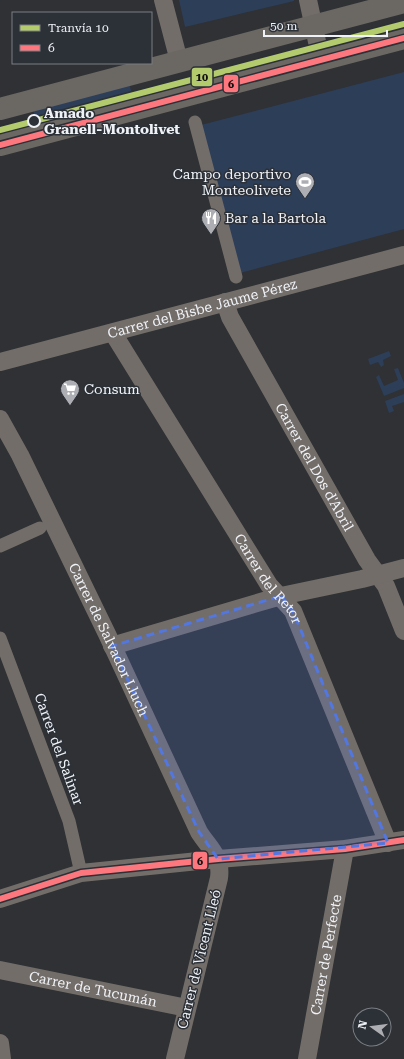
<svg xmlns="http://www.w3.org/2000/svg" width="404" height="1059" font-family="'Roboto Serif',serif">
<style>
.green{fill:#2d3e59}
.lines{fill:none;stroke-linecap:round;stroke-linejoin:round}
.pedestrian{stroke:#736d69;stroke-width:13}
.minor{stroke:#736d69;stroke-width:18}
.secondary{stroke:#6b6763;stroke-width:22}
.bus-1-casing{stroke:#2c3037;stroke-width:9}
.bus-1{stroke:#fd777e;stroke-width:6}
.tram-1-casing{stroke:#2c3037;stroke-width:9}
.tram-1{stroke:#b3cb6d;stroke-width:6}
.marked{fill:#5277e0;fill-opacity:0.2;stroke:#5277e0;stroke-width:3;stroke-dasharray:8 5;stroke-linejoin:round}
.stop-dot{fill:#2c3037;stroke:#eff2f7;stroke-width:2}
.labels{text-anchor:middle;stroke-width:3;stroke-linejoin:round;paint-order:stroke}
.stop-label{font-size:14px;font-weight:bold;fill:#eff2f7;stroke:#2c3037;text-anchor:start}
.poi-label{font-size:14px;fill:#eff2f7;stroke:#2c3037;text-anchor:start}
.street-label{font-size:14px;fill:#eff2f7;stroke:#2c3037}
.line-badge{stroke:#2c3037;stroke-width:1.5}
.pale-badge-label{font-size:11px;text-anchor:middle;font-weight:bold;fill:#111}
</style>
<rect width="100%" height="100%" fill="#2f3134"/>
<path class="green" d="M179 0H294V1L185 27Z
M404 24V30L353 43 352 37Z
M310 45V50L307 54 216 80 214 73 263 61 283 52Z
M404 72V229L240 273 201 125Z
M129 83 134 102 37 126 33 109Z
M389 351 391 356 383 360 384 365 381 367 378 362 370 365 368 359Z
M398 368 404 383V388L384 396 376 377 379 375 384 386 398 380 394 369Z
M404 394V402L392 406 394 411 389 413 385 401Z"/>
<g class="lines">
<path class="pedestrian" d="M195 122 236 277
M0 546 40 528
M0 638 69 821 81 873"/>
<g class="minor">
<path d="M163 0 179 61"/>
<path d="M308 0 321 60"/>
<path id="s1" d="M225 302 230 317 367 560 386 586 404 631"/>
<path id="s2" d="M113 333 269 585 293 611 388 843"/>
<path id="s3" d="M0 362C135 327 269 290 404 255"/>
<path id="s4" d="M0 419 20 455 107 634 199 832C209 848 222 856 219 878L175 1059"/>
<path d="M112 646 281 596 362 579 404 568"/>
<path d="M0 899 81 873 218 859 345 849 404 840"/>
<path id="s5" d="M0 970 187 1008"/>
<path d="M0 1043 2 1059"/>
<path id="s6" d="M307 1059 345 849"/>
</g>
<path class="secondary" d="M0 109 404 2
M0 145 404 38"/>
<g class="bus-1-casing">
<path id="bus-1" d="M0 145 404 38
M0 899 81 873 218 859 345 849 404 840"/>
</g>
<use href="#bus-1" class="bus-1"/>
<g class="tram-1-casing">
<path id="tram-1" d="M0 130 404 24"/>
</g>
<use href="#tram-1" class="tram-1"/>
</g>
<path class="marked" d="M281 596 293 611 388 843 218 859 199 832 112 646Z"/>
<defs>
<g id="stadium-pin" transform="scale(1)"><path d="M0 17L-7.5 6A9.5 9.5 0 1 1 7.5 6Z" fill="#acaeb3" stroke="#2c3037"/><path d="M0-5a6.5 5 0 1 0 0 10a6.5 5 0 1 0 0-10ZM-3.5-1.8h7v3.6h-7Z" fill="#fff"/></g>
<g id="restaurant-pin" transform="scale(1)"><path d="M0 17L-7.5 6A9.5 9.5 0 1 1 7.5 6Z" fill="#acaeb3" stroke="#2c3037"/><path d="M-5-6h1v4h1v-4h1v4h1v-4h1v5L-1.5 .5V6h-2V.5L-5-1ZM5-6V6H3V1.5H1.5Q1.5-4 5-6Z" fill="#fff"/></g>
<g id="supermarket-pin" transform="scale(1)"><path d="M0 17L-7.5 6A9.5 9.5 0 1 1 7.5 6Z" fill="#acaeb3" stroke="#2c3037"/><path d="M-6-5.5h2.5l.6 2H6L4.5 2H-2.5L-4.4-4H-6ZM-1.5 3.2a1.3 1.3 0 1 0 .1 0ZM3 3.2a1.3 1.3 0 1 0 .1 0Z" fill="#fff"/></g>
</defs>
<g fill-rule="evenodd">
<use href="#stadium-pin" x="305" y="182"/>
<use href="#restaurant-pin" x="211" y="218"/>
<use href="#supermarket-pin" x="70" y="389"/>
</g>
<circle class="stop-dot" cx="34" cy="121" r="6"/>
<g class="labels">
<g class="stop-label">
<text x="44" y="118">Amado<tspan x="44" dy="16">Granell-Montolivet</tspan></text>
</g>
<g class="poi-label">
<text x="291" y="179" text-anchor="end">Campo deportivo<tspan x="291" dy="16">Monteolivete</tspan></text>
<text x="225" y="223">Bar a la Bartola</text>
<text x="84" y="394">Consum</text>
</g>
<g class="street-label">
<text dy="5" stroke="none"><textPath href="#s3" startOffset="209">Carrer del Bisbe Jaume Pérez</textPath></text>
<text dy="5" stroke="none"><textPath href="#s1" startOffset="188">Carrer del Dos d'Abril</textPath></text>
<text dy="5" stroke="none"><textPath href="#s2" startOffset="291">Carrer del Retor</textPath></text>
<text dy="5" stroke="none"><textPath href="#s4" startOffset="246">Carrer de Salvador Lluch</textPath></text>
<text transform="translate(59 749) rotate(70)" y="5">Carrer del Salinar</text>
<text dy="5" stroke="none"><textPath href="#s6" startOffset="106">Carrer de Perfecte</textPath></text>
<text transform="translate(199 959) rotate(-76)" y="5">Carrer de Vicent Lleó</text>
<text dy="5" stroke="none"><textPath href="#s5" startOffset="95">Carrer de Tucumán</textPath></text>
</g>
</g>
<g class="line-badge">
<rect x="191" y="67" width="22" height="20" rx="4" fill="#b3cb6d"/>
<rect x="223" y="74" width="16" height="19" rx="4" fill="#fd777e"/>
<rect x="192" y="851" width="16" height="19" rx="4" fill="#fd777e"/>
</g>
<g class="pale-badge-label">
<text x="202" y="81">10</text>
<text x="231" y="88">6</text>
<text x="200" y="865">6</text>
</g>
<rect x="12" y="12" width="140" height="52" fill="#2c3037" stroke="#7a7e84"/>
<rect x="20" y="25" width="20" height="6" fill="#b3cb6d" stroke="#7a7e84"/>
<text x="48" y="32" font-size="12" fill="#eff2f7">Tranvía 10</text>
<rect x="20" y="45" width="20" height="6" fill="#fd777e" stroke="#7a7e84"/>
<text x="48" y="52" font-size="12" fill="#eff2f7">6</text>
<g transform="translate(372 1027) rotate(284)"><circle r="19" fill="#2c3037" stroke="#7a7e84"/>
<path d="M0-3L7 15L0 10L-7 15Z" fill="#acaeb3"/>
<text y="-6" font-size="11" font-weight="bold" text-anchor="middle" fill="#eff2f7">N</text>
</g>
<path d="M264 30v6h123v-6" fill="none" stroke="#eff2f7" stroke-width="2"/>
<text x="270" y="30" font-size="12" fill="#eff2f7" stroke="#2c3037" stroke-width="3" paint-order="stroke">50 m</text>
</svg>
